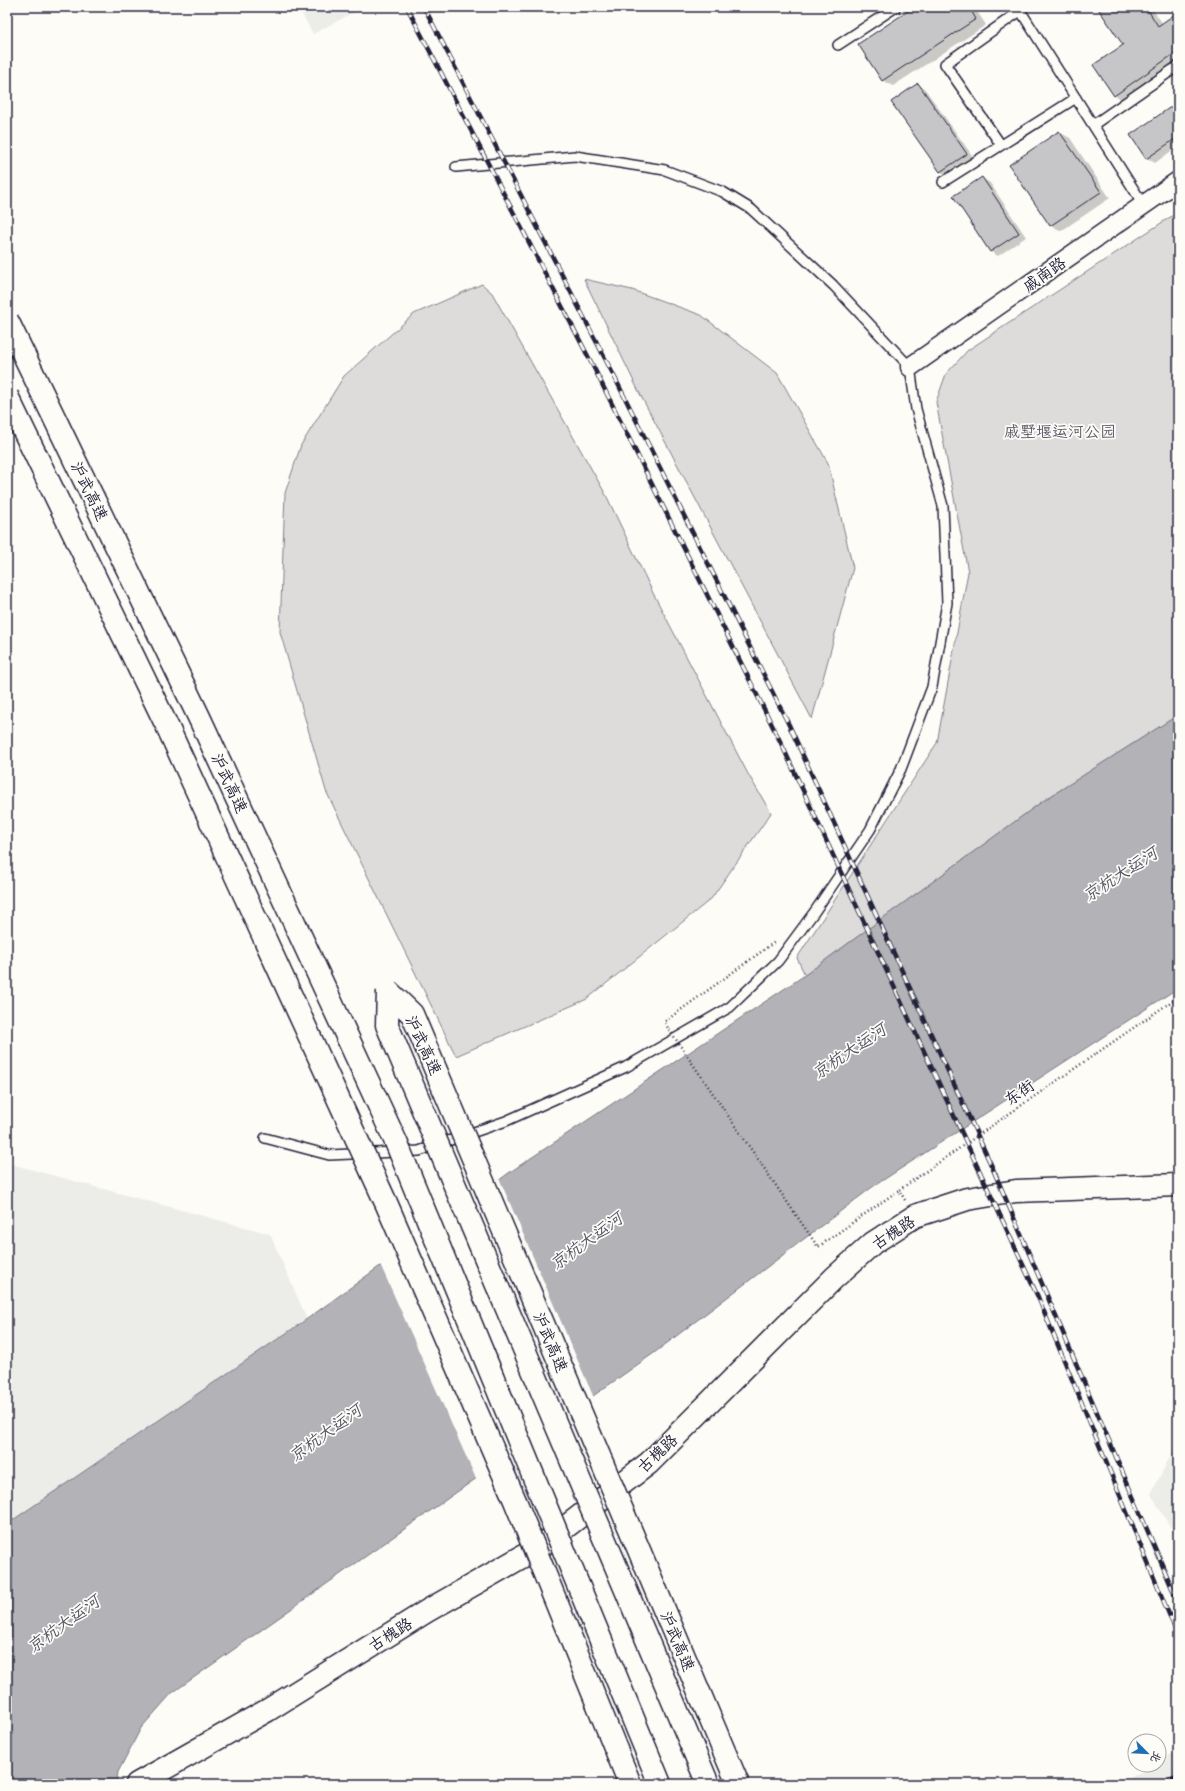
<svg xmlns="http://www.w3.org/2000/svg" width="1185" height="1791" font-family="'Indie Flower','LXGW WenKai TC',sans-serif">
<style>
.built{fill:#ecece9}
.green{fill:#dddcdb;stroke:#807f8b}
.water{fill:#b2b2b7;stroke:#787885}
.pier{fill:#fdfcf7}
.shadow{fill:#0003}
.building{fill:#c6c6c8;stroke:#22223b}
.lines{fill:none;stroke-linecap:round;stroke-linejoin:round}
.service-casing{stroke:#22223b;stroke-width:12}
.minor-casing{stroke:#22223b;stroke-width:21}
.tertiary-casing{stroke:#22223b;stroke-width:25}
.path{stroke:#22223b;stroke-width:2.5;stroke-dasharray:1 3;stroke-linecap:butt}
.service{stroke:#fdfcf7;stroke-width:9}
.minor{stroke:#fdfcf7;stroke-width:18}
.tertiary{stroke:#fdfcf7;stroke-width:22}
.rail-casing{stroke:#22223b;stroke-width:4.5}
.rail{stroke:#fdfcf7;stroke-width:3;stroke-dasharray:9;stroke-linecap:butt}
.motorway-bridge-casing{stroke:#22223b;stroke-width:25;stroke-linecap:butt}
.path-bridge{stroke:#22223b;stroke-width:2.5;stroke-dasharray:1 3;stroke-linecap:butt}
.motorway-bridge{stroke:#fdfcf7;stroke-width:22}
.labels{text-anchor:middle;stroke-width:3.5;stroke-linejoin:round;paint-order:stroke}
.street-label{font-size:16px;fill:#22223b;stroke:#fdfcf7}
.park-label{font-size:16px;fill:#5a5a6b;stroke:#fdfcf7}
.water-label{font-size:17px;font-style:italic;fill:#545466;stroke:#fdfcf7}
</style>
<rect width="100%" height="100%" fill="#fdfcf7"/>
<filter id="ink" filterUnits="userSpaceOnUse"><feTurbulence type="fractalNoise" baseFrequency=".025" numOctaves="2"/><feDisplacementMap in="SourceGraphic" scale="8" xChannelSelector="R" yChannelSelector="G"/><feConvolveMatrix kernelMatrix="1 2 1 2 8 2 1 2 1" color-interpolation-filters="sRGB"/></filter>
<g filter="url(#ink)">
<path class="built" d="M298 7H359L360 9 313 34Z
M7 1163 270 1234 307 1319 7 1524Z
M1178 1441V1540L1151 1494Z
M1178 1750V1784H1120L1152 1765H1159V1761Z"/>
<path class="green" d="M1178 212V715L1043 801 805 975 797 958 937 743 968 572 936 402 946 374 968 350Z
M584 279 632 290 701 315 777 373 828 463 853 568 812 719 641 396Z
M482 284 492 293 606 495 653 593 748 774 771 813 711 899 587 999 456 1056 326 791 280 632 285 493 301 445 344 376 414 314Z"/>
<path class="water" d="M1178 715V988L871 1188 654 1353 172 1693 141 1728 118 1772 116 1784H7V1524L307 1319 513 1170 805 975 1043 801Z"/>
<path class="pier" d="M499 1178 594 1398 477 1481 380 1264Z"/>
<path class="shadow" d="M916 7H974L986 25 893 86 882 80Z
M1098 7H1151L1163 24 1178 13V64L1125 101 1114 95 1124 45Z
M918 84 925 89 974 158 949 176 941 172 893 102Z
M1178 104V146L1155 163 1147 158Z
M1059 132 1070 138 1110 198 1061 231 1051 225Z
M982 178 990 183 1026 237 998 256 991 252Z"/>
<path class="building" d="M914 7H969L976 19 882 81 858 44Z
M1097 7H1146L1158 26 1178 12V51L1114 96 1093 65 1123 45Z
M918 83 967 154 940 172 891 102Z
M1178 102V137L1146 159 1130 135Z
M1059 131 1101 192 1050 226 1009 165Z
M982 177 1019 233 990 252 953 196Z"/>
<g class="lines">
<g class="service-casing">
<path id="service" d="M1018 7 1143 204
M838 45 896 7
M1093 125 1178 66
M1001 145 945 64 1020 11
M943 182 1076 98
M265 1138 329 1155 419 1151 506 1121 626 1067 730 1007 778 961 815 911 870 830 901 769 932 687 947 603 943 506 916 409 910 367 833 285 751 209 723 192 665 170 575 156 456 167"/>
</g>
<g class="minor-casing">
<path id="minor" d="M910 367 1178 181"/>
</g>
<g class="tertiary-casing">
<path id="tertiary" d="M137 1784 268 1710 427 1611 541 1546 649 1463 834 1278 873 1243 915 1216 967 1199 1016 1191 1178 1185"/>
</g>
<path class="path" d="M747 962 776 941
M905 1200 899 1190 1178 997"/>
<use href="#service" class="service"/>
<use href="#minor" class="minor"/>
<use href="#tertiary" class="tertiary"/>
<g class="rail-casing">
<path id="rail" d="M407 7 591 362 781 743 1038 1297 1178 1636
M424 7 612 372 789 725 993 1169 1178 1602
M1163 1784 1176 1778"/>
</g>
<use href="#rail" class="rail"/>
<g class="motorway-bridge-casing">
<path id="motorway-bridge" d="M7 320 199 717 396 1142 660 1784
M7 396 168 728 387 1205 516 1503 630 1784
M388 991 412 1014 738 1784
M388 991 387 1025 708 1784"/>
</g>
<path class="path-bridge" d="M747 962 664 1022 818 1247 899 1190"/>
<use href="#motorway-bridge" class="motorway-bridge"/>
</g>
</g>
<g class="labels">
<g class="street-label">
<text transform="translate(1044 274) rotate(-35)" y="6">戚南路</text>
<text transform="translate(90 491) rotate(64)" y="6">沪武高速</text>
<text transform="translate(230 783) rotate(65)" y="6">沪武高速</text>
<text transform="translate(424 1045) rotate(65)" y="6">沪武高速</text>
<text transform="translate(1019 1092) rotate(-35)" y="6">东街</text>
<text transform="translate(893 1232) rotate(-33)" y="6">古槐路</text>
<text transform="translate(551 1342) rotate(67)" y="6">沪武高速</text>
<text transform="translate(657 1453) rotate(-43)" y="6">古槐路</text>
<text transform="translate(390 1634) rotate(-32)" y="6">古槐路</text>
<text transform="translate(678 1641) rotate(67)" y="6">沪武高速</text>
</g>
<g class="park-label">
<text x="1060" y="437">戚墅堰运河公园</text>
</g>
<g class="water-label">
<text transform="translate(1120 874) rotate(-33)" y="6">京杭大运河</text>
<text transform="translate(849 1051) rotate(-34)" y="6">京杭大运河</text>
<text transform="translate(586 1241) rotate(-36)" y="6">京杭大运河</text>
<text transform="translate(325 1433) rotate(-36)" y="6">京杭大运河</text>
<text transform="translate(63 1624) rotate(-36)" y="6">京杭大运河</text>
</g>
</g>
<rect width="1185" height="1791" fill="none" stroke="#fdfcf7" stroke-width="24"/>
<rect x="12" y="12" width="1161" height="1767" fill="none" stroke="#22223b" stroke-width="1.5" filter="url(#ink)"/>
<g transform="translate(1147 1753) rotate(114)"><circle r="19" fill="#fdfcf7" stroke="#a5a5ac"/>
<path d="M0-3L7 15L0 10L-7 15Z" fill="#1f6fb2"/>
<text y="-6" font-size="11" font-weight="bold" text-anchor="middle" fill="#22223b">北</text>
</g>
</svg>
